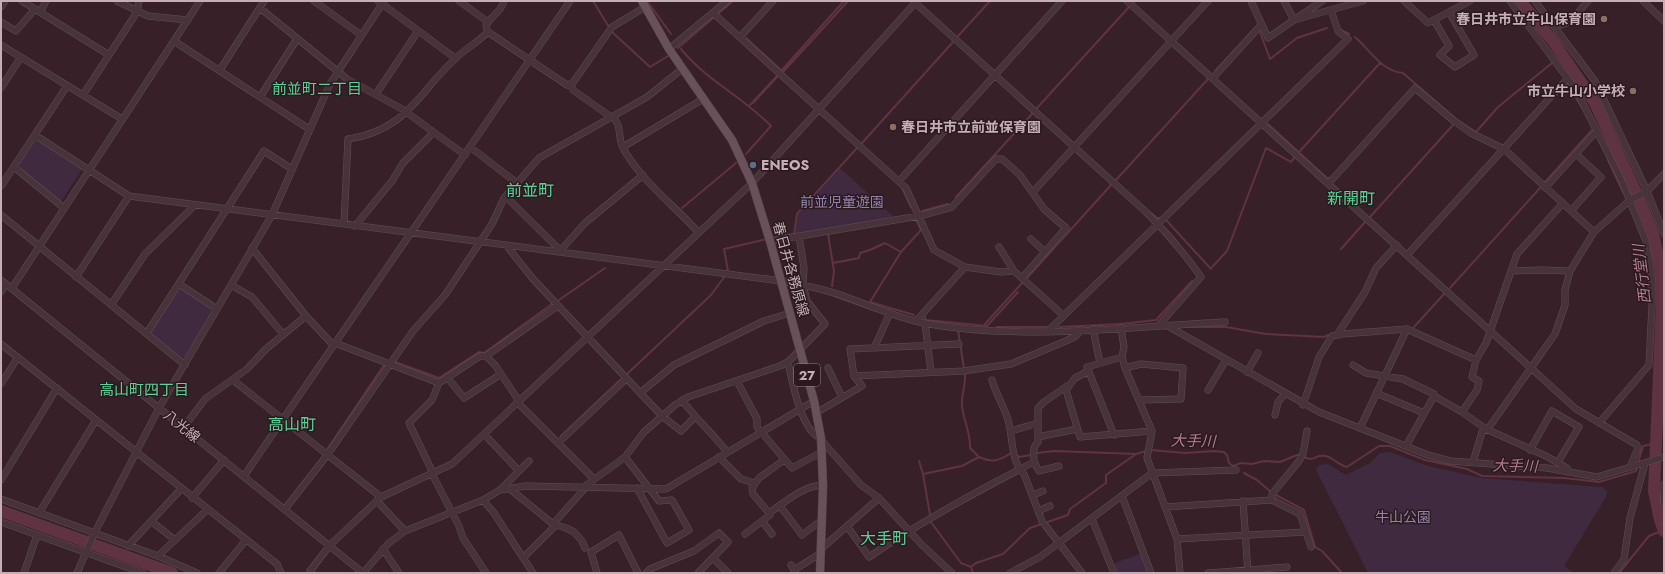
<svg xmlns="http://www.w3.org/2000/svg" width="1665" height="574" font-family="Jost,'Noto Sans JP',sans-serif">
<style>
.green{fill:#3f2a40}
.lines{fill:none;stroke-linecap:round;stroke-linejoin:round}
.stream{stroke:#5f3342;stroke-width:2}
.river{stroke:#5f3342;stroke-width:12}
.minor-casing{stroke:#634e55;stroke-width:7}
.major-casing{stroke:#513d44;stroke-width:9}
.minor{stroke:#48333a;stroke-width:6}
.major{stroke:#685159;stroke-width:8}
.education-dot{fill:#8d6e63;stroke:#2c1920;stroke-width:1.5}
.service-dot{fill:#5c6f8a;stroke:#2c1920;stroke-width:1.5}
.labels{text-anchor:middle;stroke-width:3;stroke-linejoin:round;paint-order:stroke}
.shield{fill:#2c1920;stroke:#978188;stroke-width:1}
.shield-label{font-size:13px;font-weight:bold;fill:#c5aeb5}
.poi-label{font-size:14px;font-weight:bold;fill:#c5aeb5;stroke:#2c1920;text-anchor:end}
.park-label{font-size:14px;fill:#9084aa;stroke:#2c1920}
.street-label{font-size:14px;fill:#c5aeb5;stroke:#2c1920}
.neighbourhood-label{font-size:15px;fill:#5ad397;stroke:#2c1920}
.water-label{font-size:15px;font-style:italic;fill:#b27d90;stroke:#2c1920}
.quarter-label{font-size:16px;fill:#5ad397;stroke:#2c1920}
</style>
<rect width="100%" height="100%" fill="#372028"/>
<path class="green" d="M38 140 81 169V171L62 200 60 201 20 168 19 165 35 141Z
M840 168 894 217 795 234 798 215Z
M182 289 211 309 212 311 185 358H182L152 334V331L179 290Z
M1390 452 1428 466 1482 478 1602 487 1607 491 1606 497 1564 566 1574 573H1368L1316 470 1319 465 1328 464 1346 475 1370 463 1380 453Z
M1139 554 1142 555 1147 570 1145 573H1117L1114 567 1115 563Z"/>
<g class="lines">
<path class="stream" d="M593 1 612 32 650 67 668 56
M647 1 671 34
M1134 2 1135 1
M1341 30 1349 34
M1260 32 1270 59 1297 38 1327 28
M958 36 990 1
M1355 37C1370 50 1381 71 1403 73L1456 119 1476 132 1498 107 1552 63
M746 38 783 72 848 1
M678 48 733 1
M681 49C707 81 743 97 771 126L746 154
M782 70 844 1
M1215 71 1256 27
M1568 84 1582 108
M753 103 778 76
M749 106 777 76
M1037 108 1129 7
M1268 124 1327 178H1331
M862 143 953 42
M1300 151 1380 63
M1608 160 1623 192
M1116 180 1208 79
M1545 182 1593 129
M902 188 911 207
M1627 189 1633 185
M956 197 1032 114
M682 208 736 163
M922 211 948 204
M1151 213 1157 218H1160
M1370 217 1453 125
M1167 221 1211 269
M826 234H828L834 271 832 286
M785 235 794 234 797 214 857 148
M1341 249 1365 222
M833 263 859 258 860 253 870 250 885 243 901 252
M1212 267 1227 251 1266 148 1291 162 1294 158
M728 271 724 249 767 239
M1027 278 1111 185
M1450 288 1540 188
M834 296 876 311
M559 300 605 268
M914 315 870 302 901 252 921 230 916 219
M924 315 926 320 987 326 1018 292
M985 324 1022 283
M997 327H1048
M1059 327 1121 324 1156 320 1192 281
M1184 327H1226L1266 334 1324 337 1328 335
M1414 327 1444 294
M958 330 964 369
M395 362 439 378 479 352 484 353 552 304
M965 373C966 385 961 395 962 405 963 420 971 433 970 448L979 457
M626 375 711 295 725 276
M561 436 620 380
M328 448 384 365
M1151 450 1185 453 1214 451 1224 452 1227 455 1229 463 1233 466 1241 463 1252 464 1264 461 1280 462 1297 455H1300
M1037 453 1054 451 1136 454
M1017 456 1019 457 1031 455
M1304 457 1310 459C1314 459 1317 456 1320 456 1331 454 1337 465 1347 467L1379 446H1390L1425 460 1467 469 1482 476 1564 478 1599 482 1636 471 1637 468
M919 461 923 474 930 515
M1638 463 1643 446 1657 443
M1244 473 1257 480 1271 492
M923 474 962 466 979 457C992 463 999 461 1011 453L1013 454
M1274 494 1304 510 1315 547 1322 551 1342 573
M931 522 961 563 971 567
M973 573 971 567 976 563 1003 554 1030 528 1068 515 1070 509 1106 483V475L1136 454 1146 451
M1619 573 1649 536 1664 530"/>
<path class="river" d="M1520 1 1553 41 1595 103 1640 201 1653 233 1661 271 1662 304 1654 491 1660 520 1664 531
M1 511 172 573"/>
<g class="minor-casing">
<path id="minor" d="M22 1 109 55
M117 1 148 16 188 20
M314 1 361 35
M378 1 455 58
M459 1 488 22
M913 1 1146 212C1166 232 1185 254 1201 277L1159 325
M1127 1 1576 409 1637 445 1638 448 1630 467
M1251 1 1268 38 1294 20 1363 1
M1284 1 1294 20 1322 1
M1404 1 1428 23 1470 1
M1510 1 1575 88 1621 179 1646 241 1652 278V306L1649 365 1599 423
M1535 1 1595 81 1647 191 1664 234
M1643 1 1664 21
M1 7 5 1
M260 8 347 79 402 109 465 155
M40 12 46 1
M713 13 906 188 934 250 965 267 1001 272 1014 271 1063 315
M1434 20 1449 46 1440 55 1455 67 1474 55 1449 12
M1 22 16 31 35 9
M1555 27 1570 22 1588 1
M488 32 567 85 572 84 612 27 645 7
M740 37 773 1
M174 41 309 129
M1 45 122 119
M669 49 727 1
M220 70 264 1
M1213 78 1261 25
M570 84 573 90 611 117
M1 88 21 57
M376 94 418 31
M83 95 137 12 139 1
M260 97 297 39
M613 116C615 120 619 125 619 130 620 136 620 142 623 148 641 181 674 205 699 233
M35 135 129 196 782 281C804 285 825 289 846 297 872 306 897 318 923 323 1021 341 1127 327 1225 322
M470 147 517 183
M623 147 703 99
M14 167 64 208
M899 181 1062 1
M1329 183 1415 88 1454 121 1471 133 1504 149 1594 232
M1 186 67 86
M1545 188 1593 135
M1033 192 1208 1
M506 197 560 250
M1571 211 1601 177 1576 154
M1 215 185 365
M344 224 348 139C407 130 417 94 455 59 465 49 478 42 488 32L486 26C490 16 501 13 504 1
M355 226 392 181 403 163 433 133
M1031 239 1045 252
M770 241 919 216 952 207 996 159H1002L1020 175 1044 209 1066 228 1022 278
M506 245 533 279 662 416 681 431 695 417
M999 247 1014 271
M252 248 306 316 333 345
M559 252 585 223 643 175
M1407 255 1568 78
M1511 271 1543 270 1570 271
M76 277 129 196
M1 280 363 573
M179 284 217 309
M231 285 252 297 283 334
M12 288 200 1
M1 292 6 284
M111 305 145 254 195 205
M916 321 965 267
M925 323 931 372
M1166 325 1319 412 1428 455 1450 461 1547 468 1597 477 1664 457
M1121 328 1124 347 1122 357 1125 368 1152 431 1147 458 1177 539 1180 573
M1093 329 1100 363
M1048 331 1348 39 1338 31 1331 10
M147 333 264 151 292 169
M1337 335 1365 292 1376 268 1397 245
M335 343 439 383 480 356H486L558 306
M1 344 277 564 281 573
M874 348 890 313
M486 356 495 365 519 401
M788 362C792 380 801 432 821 438
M1353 365 1366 373 1403 379 1434 394V396
M828 368 842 397
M1125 368 1141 364 1183 368 1181 399 1140 400
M1089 371 1075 378 1066 390 1080 437 1152 431
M1247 372 1258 353
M854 376 964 371 1011 364 1066 341 1076 336 1081 330
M447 377 464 398 501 374
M233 380 381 497
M992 380C996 395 1006 409 1009 424 1013 440 1011 462 1024 474L1042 521
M737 381 757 419V427L792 468 822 452
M1 384 18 357
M1208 390 1226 360
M640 393 674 365 764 321 790 313
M1376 393 1424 413
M682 400C696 419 713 434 727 452
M517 402 594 479
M1303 405 1319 357 1332 336 1342 334 1407 329 1476 360 1486 343 1517 254 1563 203
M1462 412 1477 390 1479 381 1472 377 1476 360
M816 413 862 386 854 376 850 349 959 344
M1275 415 1278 402 1285 394
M184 427 205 399 247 369 266 349 306 316
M1360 428 1407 329
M1011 431 1038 423
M484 434 519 471
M1114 435 1087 367 1122 357
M1038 437V408L1044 402 1067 386
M822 441 861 485 879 498 922 545 952 573
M558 443 626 379
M1406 446 1434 396 1462 412 1486 429 1546 456 1567 468 1568 472
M1530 450 1552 411 1579 427 1558 462
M625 457 659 501 672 500 689 530 667 543 637 488
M719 457 741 479 754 483
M1034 462 1039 471 1059 466
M1473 462 1482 432 1490 426 1555 334 1565 305V290L1570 271 1594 232 1630 200 1647 191 1664 174
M433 473 409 423 432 400 439 383
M432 474 459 526 463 538 486 573
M244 476 570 1
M1 480 57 388
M1664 484V504
M585 486 625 457 644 432 675 405 688 397 780 366 788 362 825 324 807 301 803 285 804 268 799 236
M510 489 553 524 566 528 574 532 582 541 585 548
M500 490 529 461
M1033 495 1043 491
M1122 496 1151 573
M192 498 224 460
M1 499 158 556 197 573
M483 500 494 513 533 573
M1272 500V494L1299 461 1303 454 1307 431
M377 501 405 531
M1243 501 1248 573
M780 506 802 535 822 520
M1165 507 1272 500 1300 514 1311 547
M285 509 328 454 413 331 445 295 492 224 504 198 539 158 647 97 682 69
M1038 511 1050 506
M39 513 96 420
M769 513 753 494 752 488 759 478 784 460
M1092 519 1114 573
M151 521 175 540
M762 521 772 534
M1 522 143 573
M553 524 587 486
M1045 525 1082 573
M847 526 869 557C922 521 977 491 1034 462 1034 455 1032 447 1038 442V437L1077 429
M745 534 770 515 769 513C784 503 804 485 823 485
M1177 539 1305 532
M128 546 181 489
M383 549 399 573
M821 549 879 498
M158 556 207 510
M523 558 556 525
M713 558 728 573
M791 565 794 570 821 553
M24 573 37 535
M77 573 94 534 159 408 272 215 330 84 384 1
M219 573 246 540
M312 573 310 571 330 545 381 497 452 464 752 183 917 1
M363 573 389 543 405 531 483 500 500 490 526 486 666 489 814 401
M597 573 591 552 619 535 638 573
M646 573 650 569 694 551 719 533 728 542 698 573
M1010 573 1040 557 1152 473 1236 470
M1208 573 1287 567
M1614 573 1624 559 1630 518 1645 463"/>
</g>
<g class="major-casing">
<path id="major" d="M642 1 669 49 732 140 752 183 770 241 814 401 821 438 823 485 820 573"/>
</g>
<use href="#minor" class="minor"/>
<use href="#major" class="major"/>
</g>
<g class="education-dot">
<circle cx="1604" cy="19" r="4"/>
<circle cx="1633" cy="91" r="4"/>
<circle cx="893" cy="127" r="4"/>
</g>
<circle class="service-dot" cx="753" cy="165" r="4"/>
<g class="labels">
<rect class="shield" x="794" y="364" width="26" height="22" rx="3"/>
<g class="shield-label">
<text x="807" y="380">27</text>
</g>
<g class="poi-label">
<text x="1596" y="24">春日井市立牛山保育園</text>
<text x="1625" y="96">市立牛山小学校</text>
<text x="901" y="132" text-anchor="start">春日井市立前並保育園</text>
<text x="761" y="170" text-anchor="start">ENEOS</text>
</g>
<g class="park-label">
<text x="842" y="207">前並児童遊園</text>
<text x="1403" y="522">牛山公園</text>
</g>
<g class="street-label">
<text transform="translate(791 269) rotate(74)" y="5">春日井各務原線</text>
<text transform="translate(182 426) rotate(39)" y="5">八光線</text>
</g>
<g class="neighbourhood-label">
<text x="317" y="94">前並町二丁目</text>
<text x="144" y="395">高山町四丁目</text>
</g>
<g class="water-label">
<text transform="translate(1642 274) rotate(-97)" y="5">西行堂川</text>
<text transform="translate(1193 441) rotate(1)" y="5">大手川</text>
<text transform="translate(1515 466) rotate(1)" y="5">大手川</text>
</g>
<g class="quarter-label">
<text x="530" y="196">前並町</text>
<text x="1351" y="204">新開町</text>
<text x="292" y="430">高山町</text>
<text x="884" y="544">大手町</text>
</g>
</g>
<rect width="1665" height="574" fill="none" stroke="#c5aeb5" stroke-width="4"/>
</svg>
